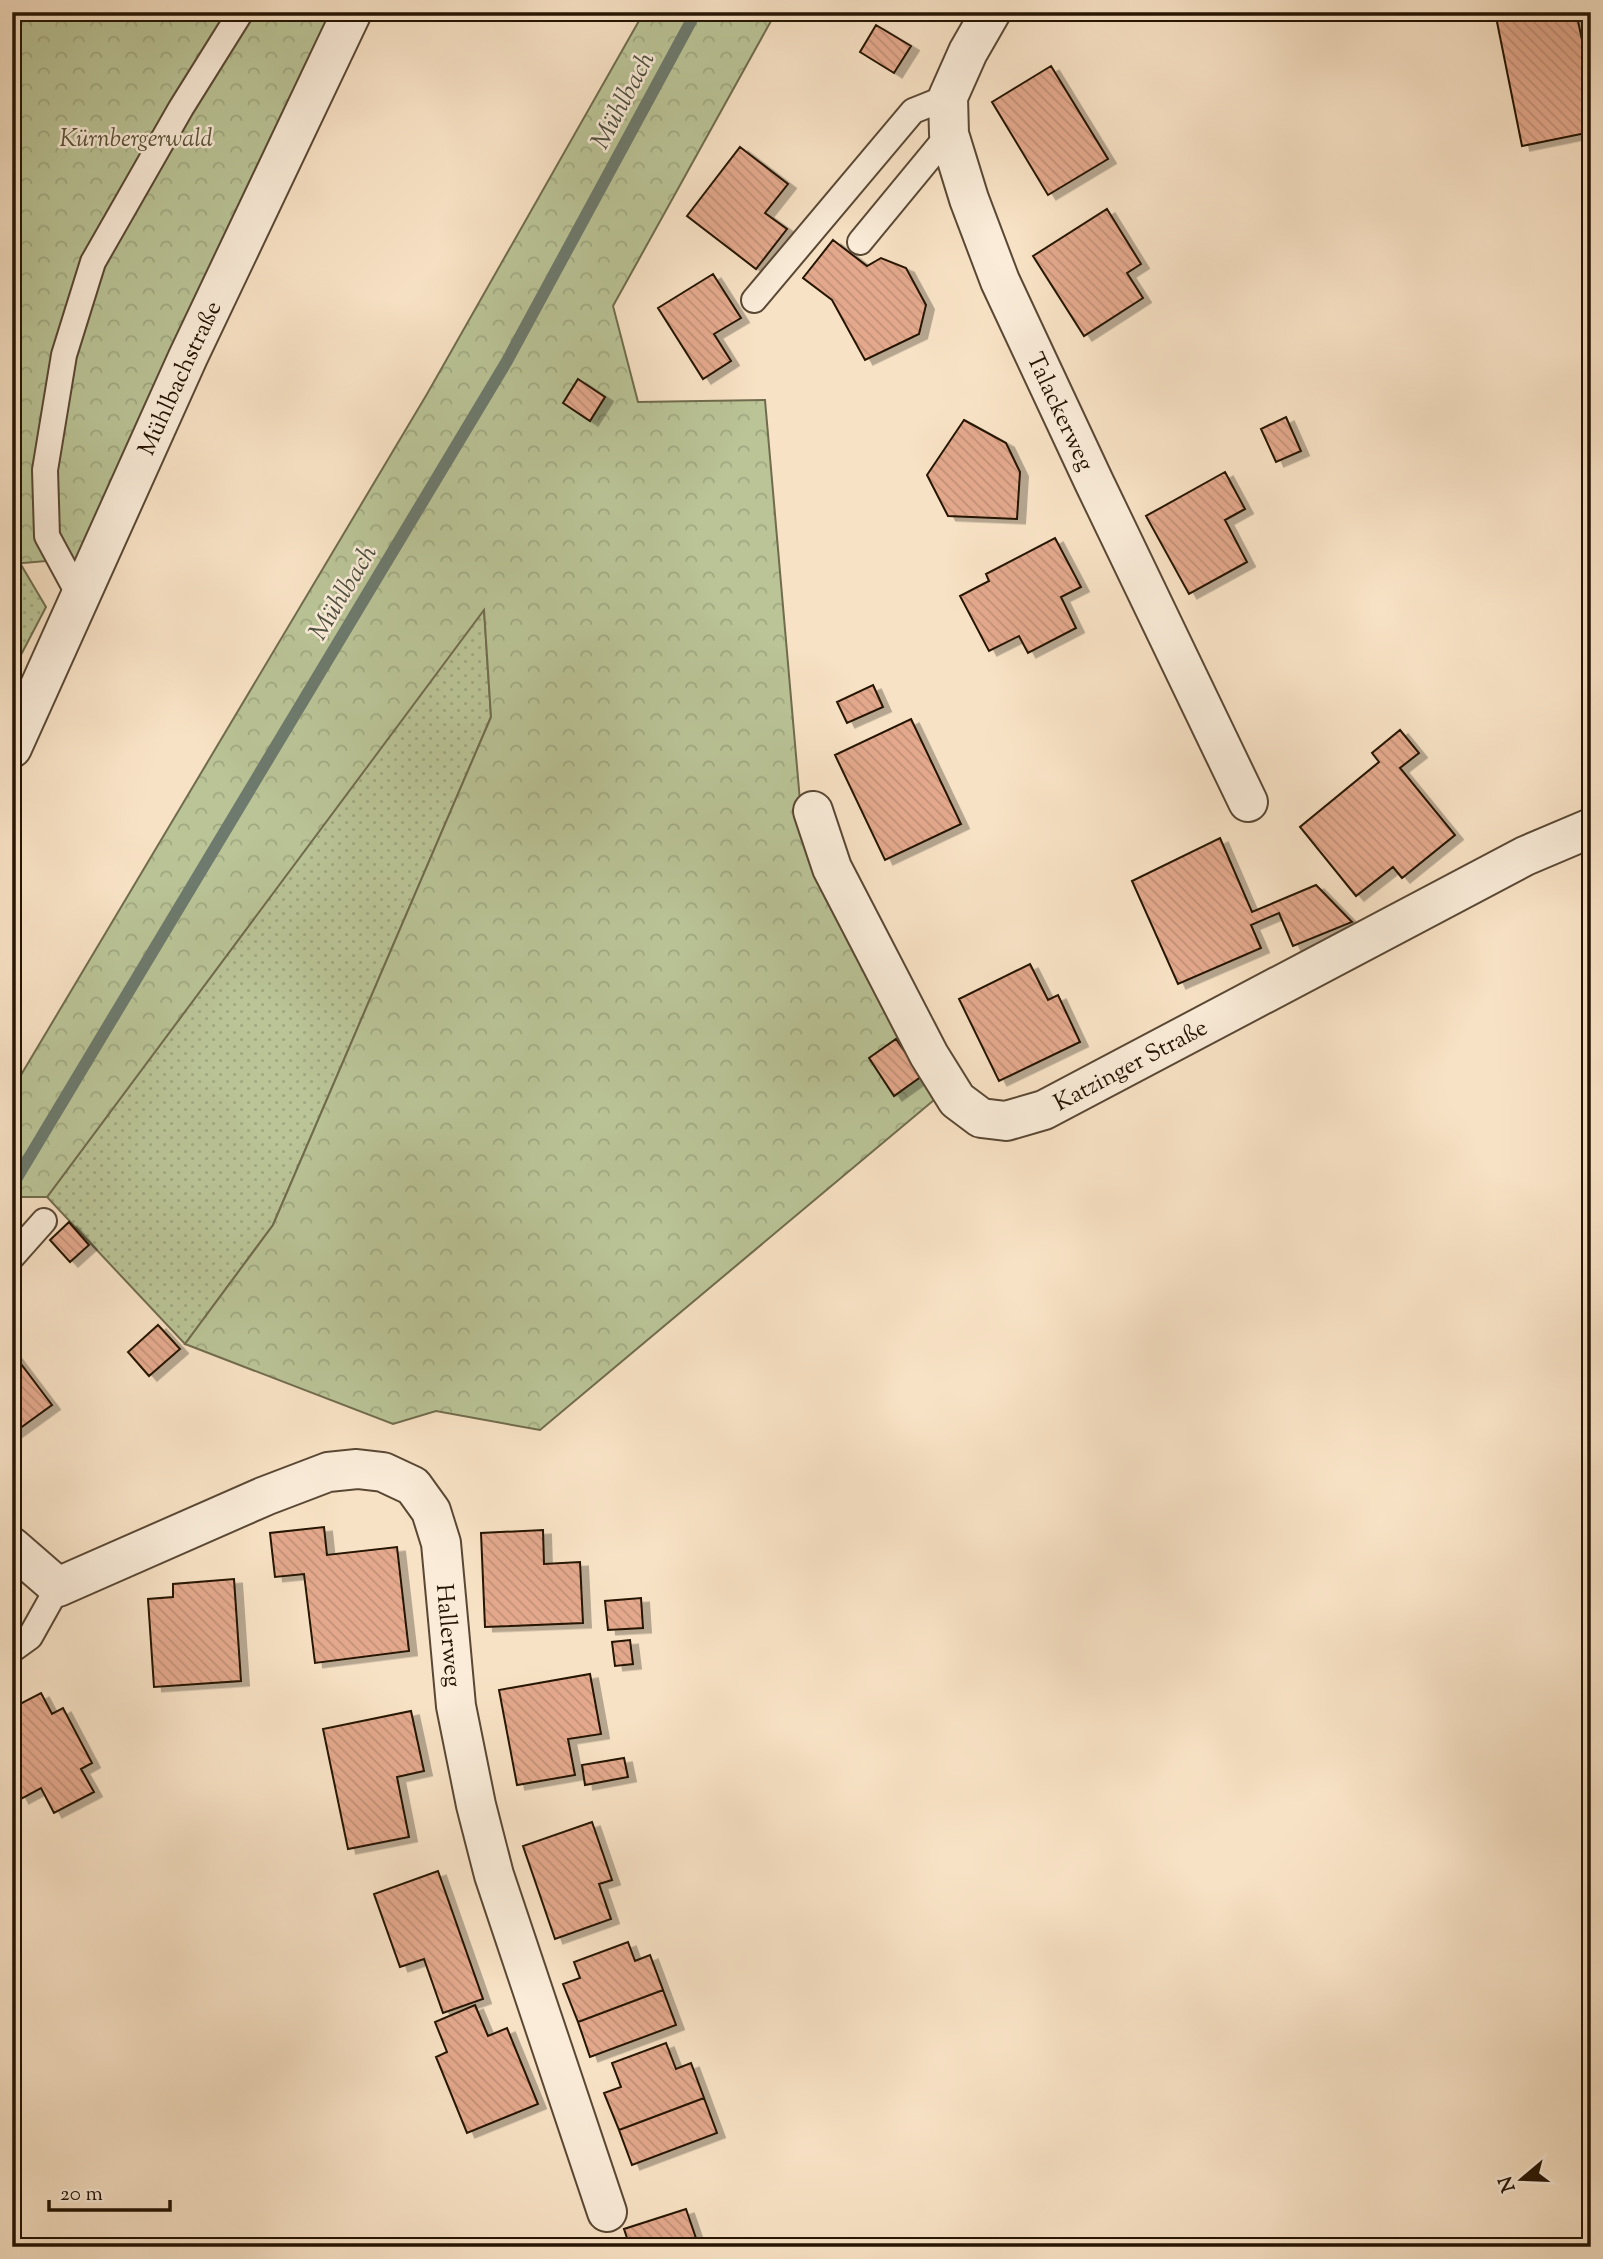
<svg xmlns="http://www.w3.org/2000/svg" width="1603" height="2259" font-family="'Sorts Mill Goudy',serif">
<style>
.grass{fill:url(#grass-dots);stroke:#706c4d;stroke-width:2}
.forest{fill:url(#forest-crowns);stroke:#706c4d;stroke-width:2}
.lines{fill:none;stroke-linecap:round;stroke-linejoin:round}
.stream{stroke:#6d7a6d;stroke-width:12}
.building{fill:url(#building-back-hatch);stroke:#251403;stroke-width:2;filter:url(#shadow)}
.service-casing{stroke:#5a4834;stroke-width:28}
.minor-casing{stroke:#5a4834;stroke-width:42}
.tertiary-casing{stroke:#5a4834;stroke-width:42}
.service{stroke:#faecd9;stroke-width:24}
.minor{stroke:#faecd9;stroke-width:38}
.tertiary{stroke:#faecd9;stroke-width:38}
.labels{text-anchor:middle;stroke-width:5;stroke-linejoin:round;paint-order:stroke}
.park-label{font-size:24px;font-style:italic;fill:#595237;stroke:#faecd9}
.street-label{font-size:24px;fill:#251403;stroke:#faecd9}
.water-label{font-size:26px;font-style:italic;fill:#4f5041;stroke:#faecd9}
</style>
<defs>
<pattern id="grass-dots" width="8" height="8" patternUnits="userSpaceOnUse" patternTransform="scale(1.75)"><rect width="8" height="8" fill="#bac497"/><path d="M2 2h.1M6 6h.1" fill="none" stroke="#a0a880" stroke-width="1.8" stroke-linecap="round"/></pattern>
<pattern id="forest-crowns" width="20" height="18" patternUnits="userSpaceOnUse" patternTransform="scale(1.75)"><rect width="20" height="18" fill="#bac497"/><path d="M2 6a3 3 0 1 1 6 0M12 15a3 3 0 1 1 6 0" fill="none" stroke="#a0a880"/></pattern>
<pattern id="building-back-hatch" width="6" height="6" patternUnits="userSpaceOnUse" patternTransform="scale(1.75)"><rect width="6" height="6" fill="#e4a98d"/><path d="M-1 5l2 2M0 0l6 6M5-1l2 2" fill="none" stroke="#c39178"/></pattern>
<filter id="shadow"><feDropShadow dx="8" dy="4.5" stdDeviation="0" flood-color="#0004"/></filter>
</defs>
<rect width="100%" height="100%" fill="#f8e2c5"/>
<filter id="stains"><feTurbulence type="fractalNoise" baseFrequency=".00286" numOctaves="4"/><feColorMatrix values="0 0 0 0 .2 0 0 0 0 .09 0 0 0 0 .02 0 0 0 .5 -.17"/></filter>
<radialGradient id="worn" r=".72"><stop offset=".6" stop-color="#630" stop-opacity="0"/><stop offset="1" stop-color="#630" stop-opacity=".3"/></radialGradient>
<path class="grass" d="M20 563 46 607 12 672V564Z
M484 608 491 717 273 1225 185 1344 47 1197Z"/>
<path class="forest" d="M12 12H332L81 558 12 564Z
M644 12H776L613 306 638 402 765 400 802 824 934 1100 540 1430 436 1411 393 1424 185 1344 273 1225 491 717 484 610 47 1197H12V1090L427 394Z"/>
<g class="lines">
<path class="stream" d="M12 1186 507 361 696 12"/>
</g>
<path class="building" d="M1495 12H1576L1584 49 1591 48V132L1522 146Z
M876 25 911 46 894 73 860 52Z
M1051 66 1108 159 1048 195 992 102Z
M740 147 788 184 765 213 787 229 756 269 687 216Z
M1107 209 1141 264 1127 273 1143 298 1084 336 1033 256Z
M833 240 867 266 881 258 906 268 926 305 919 334 865 360 832 300 803 278Z
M713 274 741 318 714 334 731 361 703 379 658 308Z
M578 379 605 397 590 421 563 403Z
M1286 417 1301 451 1276 462 1261 429Z
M964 420 1006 443 1020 472 1017 519 948 516 927 475Z
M1225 472 1245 509 1225 520 1247 562 1189 594 1146 516Z
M1055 538 1081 587 1061 597 1076 628 1028 653 1019 636 989 651 960 596 989 581 986 574Z
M873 685 883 707 847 723 837 702Z
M911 719 961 824 885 860 835 755Z
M1400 730 1419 753 1400 768 1455 835 1402 878 1393 867 1356 896 1300 827 1379 762 1372 753Z
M1220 838 1252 912 1316 885 1352 922 1293 946 1279 913 1251 925 1261 948 1178 984 1132 881Z
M1030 964 1048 1000 1058 995 1080 1042 999 1081 959 999Z
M896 1039 922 1076 894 1096 869 1058Z
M69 1222 89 1245 70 1262 50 1240Z
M158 1325 180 1349 149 1376 128 1352Z
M12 1352 52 1405 12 1434Z
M324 1527 327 1555 397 1547 409 1651 315 1663 304 1574 275 1577 270 1533Z
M543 1530 544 1564 580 1562 583 1623 485 1627 481 1533Z
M234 1579 241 1681 154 1687 148 1599 173 1597V1584Z
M641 1598 643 1628 608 1630 605 1601Z
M630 1640 633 1664 615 1666 612 1642Z
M590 1674 601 1734 568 1739 575 1775 517 1785 499 1690Z
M41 1693 52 1714 63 1708 92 1763 81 1769 94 1792 54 1813 41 1788 21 1799 12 1782V1738H14L12 1734V1708Z
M411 1711 424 1771 397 1777 409 1837 348 1849 323 1729Z
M624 1758 628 1777 585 1785 582 1765Z
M592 1822 612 1880 599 1884 611 1919 555 1939 523 1846Z
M438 1871 483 1999 443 2013 424 1959 400 1967 374 1894Z
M628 1942 635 1961 650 1955 663 1990 578 2022 563 1984 580 1978 574 1962Z
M663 1990 676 2025 590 2057 578 2022Z
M475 2005 488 2036 507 2028 538 2104 467 2133 436 2057 447 2052 435 2022Z
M666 2043 676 2069 691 2063 704 2098 619 2130 604 2093 621 2087 612 2063Z
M704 2098 717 2133 632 2165 619 2130Z
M686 2209 699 2247H630L624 2229Z"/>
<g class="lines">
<g class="service-casing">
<path id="service" d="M860 242 949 134
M754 300 913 111 948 97
M80 597 47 536 45 470 64 355 93 262 181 108 241 12
M12 1257 44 1221
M12 1650 30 1637 58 1587"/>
</g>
<g class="minor-casing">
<g id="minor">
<path id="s1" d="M991 12 968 52 948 97 949 134 969 199 1000 281 1094 482 1248 802"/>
<path id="s2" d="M813 811 832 868 929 1055 957 1100 981 1118 1006 1121 1044 1110 1525 856 1591 828"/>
<path id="s3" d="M12 1547 58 1587 265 1496 328 1472 357 1469 383 1472 413 1486 431 1511 441 1543 456 1706 476 1805 494 1875 607 2212"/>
</g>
</g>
<g class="tertiary-casing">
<g id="tertiary">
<path id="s4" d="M12 748 188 357 352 12"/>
</g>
</g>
<use href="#service" class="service"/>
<use href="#minor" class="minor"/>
<use href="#tertiary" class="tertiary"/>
</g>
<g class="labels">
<g class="park-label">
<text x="136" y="146">Kürnbergerwald</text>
</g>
<g class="street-label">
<text dy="8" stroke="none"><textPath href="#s4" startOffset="406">Mühlbachstraße</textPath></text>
<text dy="8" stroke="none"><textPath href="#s1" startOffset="432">Talackerweg</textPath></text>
<text dy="8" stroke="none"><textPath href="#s2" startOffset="516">Katzinger Straße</textPath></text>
<text dy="8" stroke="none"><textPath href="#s3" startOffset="600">Hallerweg</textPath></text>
</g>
<g class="water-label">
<text transform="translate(622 100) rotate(-62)" y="9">Mühlbach</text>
<text transform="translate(342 592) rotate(-59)" y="9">Mühlbach</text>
</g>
</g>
<rect width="1603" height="2259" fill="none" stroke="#f8e2c5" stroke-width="42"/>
<rect x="14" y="14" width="1575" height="2231" fill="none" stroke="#251403" stroke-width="3.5"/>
<rect x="21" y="21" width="1561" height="2217" fill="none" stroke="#251403" stroke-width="2"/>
<g transform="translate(1522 2179) rotate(251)" stroke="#faecd9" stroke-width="5" paint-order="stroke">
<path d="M0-5L12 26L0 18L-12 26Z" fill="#251403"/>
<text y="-10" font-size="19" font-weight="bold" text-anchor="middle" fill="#251403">N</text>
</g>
<path d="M49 2200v10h121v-10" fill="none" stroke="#251403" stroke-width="3.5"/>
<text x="60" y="2200" font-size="21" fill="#251403" stroke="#faecd9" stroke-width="5" paint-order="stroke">20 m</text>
<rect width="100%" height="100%" filter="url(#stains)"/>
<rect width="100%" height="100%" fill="url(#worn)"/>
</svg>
